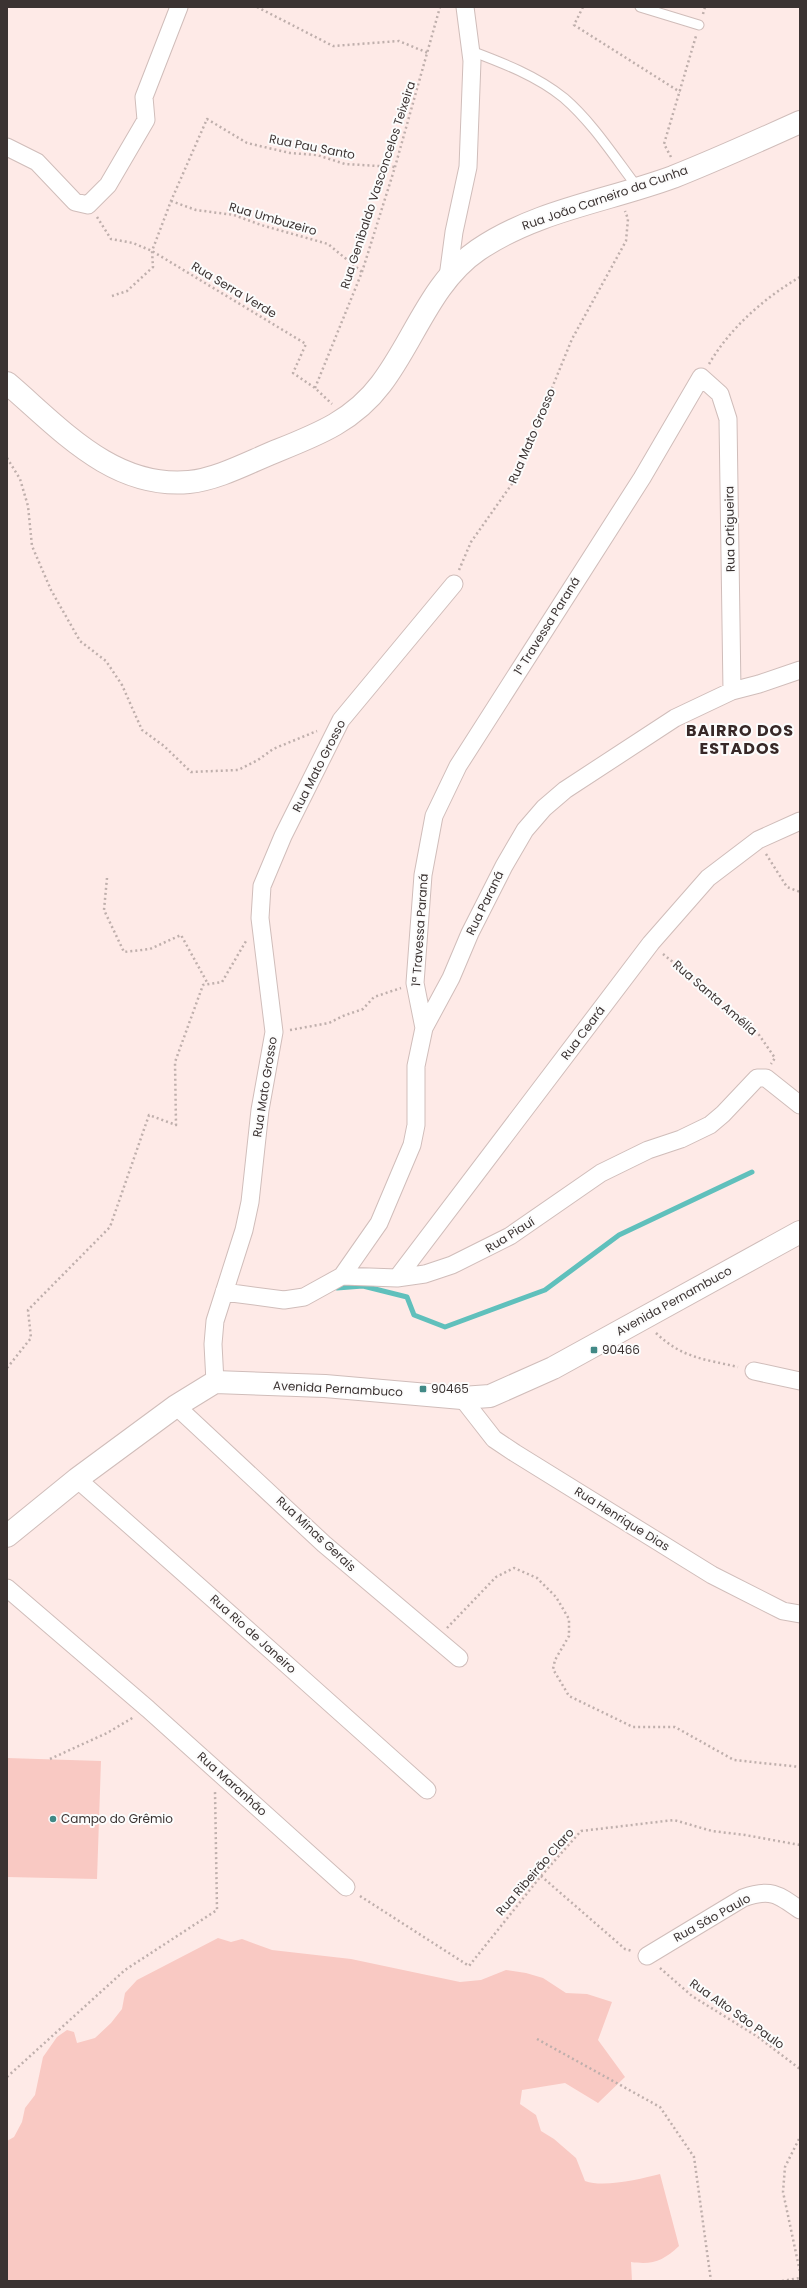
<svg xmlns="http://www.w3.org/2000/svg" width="807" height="2288" font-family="Poppins,sans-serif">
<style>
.green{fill:#f9c9c3}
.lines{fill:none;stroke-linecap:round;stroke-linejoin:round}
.stream{stroke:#60c0bc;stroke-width:5}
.service-casing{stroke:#d0bdba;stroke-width:11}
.minor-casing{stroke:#d0bdba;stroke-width:19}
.tertiary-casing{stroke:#d0bdba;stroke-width:24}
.path{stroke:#bfafac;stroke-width:2.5;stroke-dasharray:2 3;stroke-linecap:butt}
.service{stroke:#fff;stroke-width:9}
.minor{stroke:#fff;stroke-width:17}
.tertiary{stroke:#fff;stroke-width:22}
.poi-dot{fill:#418986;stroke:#fcfcfc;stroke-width:1.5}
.labels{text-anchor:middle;stroke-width:4;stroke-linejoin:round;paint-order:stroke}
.street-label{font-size:12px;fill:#3b3332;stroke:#fcfcfc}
.poi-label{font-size:12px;fill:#3b3332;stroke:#fcfcfc;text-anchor:start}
.district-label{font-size:16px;font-weight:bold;letter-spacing:1px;fill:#372827;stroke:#fcfcfc}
</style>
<rect width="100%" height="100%" fill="#feeae7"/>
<path class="green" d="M7 1758 101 1761 97 1879 7 1877Z
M218 1938 231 1942 242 1939 272 1950 351 1959 460 1982 481 1980 506 1970 526 1973 543 1978 566 1993 587 1994 612 2002 598 2040 625 2077 598 2103 565 2083 522 2090 520 2104 536 2115 541 2131 554 2139 576 2158 585 2181C604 2188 640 2179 660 2174L679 2246C663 2261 653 2265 631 2262L632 2281H7V2141L14 2137 22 2122 25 2108 35 2095 43 2057 57 2037 67 2030 74 2032 77 2043 95 2038 111 2023 122 2009 125 1993 137 1980Z"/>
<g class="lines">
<path class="stream" d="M337 1288 363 1286 407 1297 414 1315 445 1327 545 1290 619 1235 752 1172"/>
<g class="service-casing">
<path id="service" d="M640 7 699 25
M471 51C503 63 537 76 564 98 593 123 615 158 638 188"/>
</g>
<g class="minor-casing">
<path id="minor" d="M7 147 37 162 75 202 88 205 108 185 146 120 144 97 179 7
M448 277 454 232 468 167 472 61 465 7
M424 1028 415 983 423 875 434 816 458 766 642 478 701 377 720 394 728 419 732 691
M342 1276 379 1223 412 1145 416 1125V1066L424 1028 451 978 470 933 504 866 525 830 544 808 565 790 675 718 732 691 759 684 800 670
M397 1278 651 943 708 878 758 840 800 821
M224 1292 284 1300 304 1297 342 1276 397 1278 425 1274 452 1265 510 1236 601 1173 648 1150 681 1139 710 1125 723 1114 757 1078H766L800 1105
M754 1371 800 1381
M215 1382 213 1344 215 1321 244 1230 250 1202 260 1110 274 1032 260 918 262 886 283 836 341 720 454 584
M462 1398 494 1439 515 1453 712 1575 783 1611 800 1614
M176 1406 324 1544 459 1658
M77 1479C195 1582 311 1686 427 1790
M7 1588 148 1709 346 1887
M647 1956 743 1898C770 1888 778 1894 800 1910"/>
</g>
<g class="tertiary-casing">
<path id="tertiary" d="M7 383C60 428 112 489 189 482 219 479 251 461 279 450 319 434 354 420 381 384 414 341 431 282 478 250 537 210 608 201 673 177 716 160 758 141 800 122
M7 1536 77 1479 176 1406 215 1382 325 1386 462 1398 490 1396 553 1368 800 1232"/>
</g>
<path class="path" d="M257 7 333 46 399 41 428 53
M583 7 574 25 680 92
M703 14 705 7
M671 157 664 144 696 36
M171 201 196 210 234 215 261 225 328 244 362 272
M97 217 111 239 133 243 152 251 306 344 293 373 315 388 332 404
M112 296 127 291 153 267 152 251 171 201 207 119 247 143 290 153 317 155 345 164 395 167
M709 364C730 328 764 298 800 277
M315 388 362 272 395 167 440 7
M7 458 20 479 28 506 32 546 51 590 80 641 106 661 122 685 142 730 164 746 191 772 238 770 258 760 273 749 317 731
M459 570 471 542 514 481 572 339 626 241 628 219 625 211
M766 854 787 887 800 892
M107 878 104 910 124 952 150 949 181 935 208 984
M663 954 755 1029 775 1058 771 1064
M290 1030 329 1023 343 1016 363 1009 374 997 401 988
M656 1333C682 1358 704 1359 738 1367
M7 1368 31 1338 28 1310 110 1227 149 1115 176 1125 175 1062 203 985 222 982 246 941
M447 1628 496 1577 514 1568 537 1578 556 1597 569 1619V1636L555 1660 553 1669 569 1696 633 1727H675L734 1760 800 1767
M50 1759 107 1733 134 1717
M541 1876 625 1949 632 1951
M360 1896 469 1966 541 1876 581 1831 674 1820 712 1831 745 1835 800 1845
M660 1968 692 1996 758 2037 800 2069
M537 2039 660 2107 694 2157 711 2281
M7 2077 125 1970 217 1910 215 1791
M799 2139 785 2167 783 2192 800 2272
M782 2281 800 2278"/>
<use href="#service" class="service"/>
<use href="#minor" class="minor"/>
<use href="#tertiary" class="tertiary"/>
</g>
<g class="poi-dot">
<rect x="590" y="1346" width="8" height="8" rx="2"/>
<rect x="419" y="1385" width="8" height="8" rx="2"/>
<circle cx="53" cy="1819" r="4"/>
</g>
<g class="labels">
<g class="street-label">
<text transform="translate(312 147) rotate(11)" y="4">Rua Pau Santo</text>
<text transform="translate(378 185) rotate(-72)" y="4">Rua Genibaldo Vasconcelos Teixeira</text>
<text transform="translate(605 198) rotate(-19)" y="4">Rua João Carneiro da Cunha</text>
<text transform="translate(273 219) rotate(16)" y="4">Rua Umbuzeiro</text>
<text transform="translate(234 290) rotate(31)" y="4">Rua Serra Verde</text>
<text transform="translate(532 436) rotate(-67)" y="4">Rua Mato Grosso</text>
<text transform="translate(730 529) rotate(-91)" y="4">Rua Ortigueira</text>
<text transform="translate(547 626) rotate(-58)" y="4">1ª Travessa Paraná</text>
<text transform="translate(319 766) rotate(-63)" y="4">Rua Mato Grosso</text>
<text transform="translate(485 903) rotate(-64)" y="4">Rua Paraná</text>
<text transform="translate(420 930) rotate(-86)" y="4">1ª Travessa Paraná</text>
<text transform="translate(715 998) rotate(41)" y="4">Rua Santa Amélia</text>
<text transform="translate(583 1033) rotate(-53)" y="4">Rua Ceará</text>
<text transform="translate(265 1087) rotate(-81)" y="4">Rua Mato Grosso</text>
<text transform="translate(510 1235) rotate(-32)" y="4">Rua Piauí</text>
<text transform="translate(674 1301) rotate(-29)" y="4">Avenida Pernambuco</text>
<text transform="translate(338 1389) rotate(3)" y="4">Avenida Pernambuco</text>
<text transform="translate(622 1519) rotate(32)" y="4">Rua Henrique Dias</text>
<text transform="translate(316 1534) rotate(43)" y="4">Rua Minas Gerais</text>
<text transform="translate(253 1634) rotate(42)" y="4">Rua Rio de Janeiro</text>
<text transform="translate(232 1784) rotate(42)" y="4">Rua Maranhão</text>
<text transform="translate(535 1872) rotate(-49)" y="4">Rua Ribeirão Claro</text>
<text transform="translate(712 1918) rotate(-29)" y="4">Rua São Paulo</text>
<text transform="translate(737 2014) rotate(35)" y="4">Rua Alto São Paulo</text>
</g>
<g class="poi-label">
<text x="602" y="1354">90466</text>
<text x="431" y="1393">90465</text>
<text x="61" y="1823">Campo do Grêmio</text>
</g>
<g class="district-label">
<text x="740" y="736">BAIRRO DOS<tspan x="740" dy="18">ESTADOS</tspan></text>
</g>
</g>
<rect width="807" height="2288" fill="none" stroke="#3b3332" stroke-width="16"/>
</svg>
